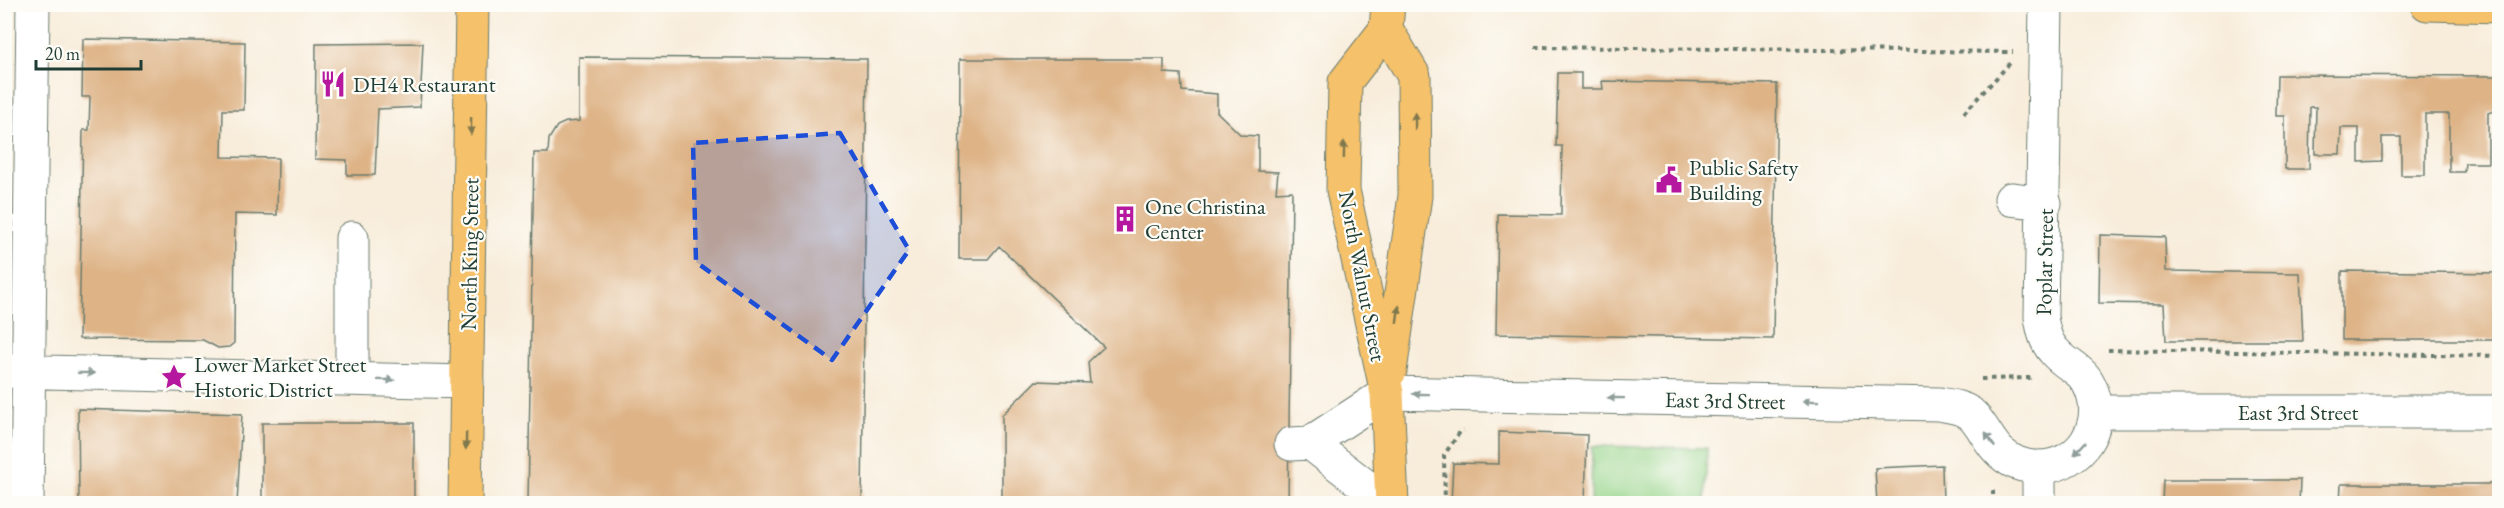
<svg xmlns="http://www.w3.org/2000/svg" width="2504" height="508" font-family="'EB Garamond',serif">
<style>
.green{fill:#95d48a;stroke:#5a885f;stroke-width:1.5}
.building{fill:#deb487}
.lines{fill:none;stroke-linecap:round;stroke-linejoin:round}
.minor-casing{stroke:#6b7b6e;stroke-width:35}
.major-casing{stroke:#6b7b6e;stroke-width:35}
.path{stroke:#6b7b6e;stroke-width:4;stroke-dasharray:4.5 4.5;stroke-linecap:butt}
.minor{stroke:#fff;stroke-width:33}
.major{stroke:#f5c16b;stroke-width:33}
.oneway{fill:#7f784d}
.oneway2{fill:#8f9e9a}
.marked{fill:#1d4ed8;fill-opacity:0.2;stroke:#1d4ed8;stroke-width:4.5;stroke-dasharray:12 8;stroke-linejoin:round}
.labels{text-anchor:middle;stroke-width:4.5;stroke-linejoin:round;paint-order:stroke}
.poi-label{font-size:22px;fill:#1f3d34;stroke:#fdfcf7;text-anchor:start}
.street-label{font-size:22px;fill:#1f3d34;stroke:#fdfcf7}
</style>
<rect width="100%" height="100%" fill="#fdfcf7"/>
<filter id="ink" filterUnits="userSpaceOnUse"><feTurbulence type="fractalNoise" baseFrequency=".0167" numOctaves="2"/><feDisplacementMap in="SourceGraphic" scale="12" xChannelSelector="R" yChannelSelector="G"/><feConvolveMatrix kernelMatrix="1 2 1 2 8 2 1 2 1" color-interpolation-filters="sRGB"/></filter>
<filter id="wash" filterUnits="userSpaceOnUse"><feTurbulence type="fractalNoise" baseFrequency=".008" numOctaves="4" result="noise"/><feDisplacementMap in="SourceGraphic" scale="24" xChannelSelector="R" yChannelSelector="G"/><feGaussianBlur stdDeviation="1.35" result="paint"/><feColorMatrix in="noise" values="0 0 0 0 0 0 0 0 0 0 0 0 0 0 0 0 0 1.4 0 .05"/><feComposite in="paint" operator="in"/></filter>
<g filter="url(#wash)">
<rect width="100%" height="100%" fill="#f8eddb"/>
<path class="green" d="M1592 446 1707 448 1705 503H1591Z"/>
<g id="blocks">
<path class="building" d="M83 39 245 42 244 110H223L222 157 278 158 277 215 235 214 234 343 229 347 218 348 203 340 79 339 83 130H89L90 97H82Z
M423 43 420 107 378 109 375 175H347V160L315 159 316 44Z
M579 57 867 59 862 504H528L534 153H548L549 139 557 126 566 122 579 121Z
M960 59H1164V73L1181 74 1182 91 1217 94V112L1241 135 1258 136V171L1278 172 1276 192 1292 191 1288 504H1002V415L1036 381 1090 383 1088 362 1104 347 999 246 988 259H959Z
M1558 73H1581V89H1603L1602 81 1777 84 1773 339 1496 334 1498 214 1561 215 1562 146H1556Z
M2277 75 2497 76 2496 110 2488 113V163H2465L2464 172H2449V114H2425V175H2401V137H2382V161L2359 162V128H2341L2340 154H2315L2316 107H2310L2309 169H2285V116H2276Z
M2100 235 2165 237 2166 271 2300 273 2303 341H2166L2164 304 2099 303Z
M2342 271 2500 273V340H2342Z
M78 409 242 414 237 504H79Z
M262 423H414V504H262Z
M1499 432 1587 435 1585 504H1451L1453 463 1499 464Z
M1942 465 1943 504H1877L1875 468Z
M2163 480H2300L2299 504H2162Z
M2341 484H2500V504H2340Z"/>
</g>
</g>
<g filter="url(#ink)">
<use href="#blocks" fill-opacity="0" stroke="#6b7b6e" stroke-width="1.5"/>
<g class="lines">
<g class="minor-casing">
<path id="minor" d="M2011 199 2045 203
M4 371 467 382
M352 379V238
M2096 412H2500
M1310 443 1387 393 1939 404C1950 406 1961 407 1970 413 1983 424 1988 442 2001 453 2026 476 2067 470 2086 442 2094 430 2098 413 2094 398 2086 367 2070 370 2054 351 2045 341 2043 329 2041 317L2046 4
M1291 444 1310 443 1389 504
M2039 467V504
M27 504 33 4"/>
</g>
<g class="major-casing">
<path id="major" d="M1388 4 1386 29 1414 76 1415 196 1390 371
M2427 4 2500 6
M1386 29 1345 82 1343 190 1387 393 1392 504
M465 504 472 4"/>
</g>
<path class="path" d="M1535 47 2013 52
M1964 113 2011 62
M2108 350 2500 356
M1981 379 2031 378
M1445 504 1444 455 1460 432 1464 431
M1993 504V489"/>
<use href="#minor" class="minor"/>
<use href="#major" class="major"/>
</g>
<defs><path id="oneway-solid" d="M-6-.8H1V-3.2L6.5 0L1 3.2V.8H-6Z" transform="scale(1.5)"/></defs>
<g class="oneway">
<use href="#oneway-solid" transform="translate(1415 121) rotate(-91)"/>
<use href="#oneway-solid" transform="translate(471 126) rotate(91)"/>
<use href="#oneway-solid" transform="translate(1344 150) rotate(-89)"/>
<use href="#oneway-solid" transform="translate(1398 314) rotate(-82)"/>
<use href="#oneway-solid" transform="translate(466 441) rotate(91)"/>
</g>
<g class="oneway2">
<use href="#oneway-solid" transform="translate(86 373) rotate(1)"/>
<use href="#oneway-solid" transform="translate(386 380) rotate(1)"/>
<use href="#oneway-solid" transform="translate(1421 394) rotate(-179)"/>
<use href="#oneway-solid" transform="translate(1616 398) rotate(-179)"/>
<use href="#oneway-solid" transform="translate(1811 401) rotate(-179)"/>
<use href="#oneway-solid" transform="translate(1990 440) rotate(-124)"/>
<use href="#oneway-solid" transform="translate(2080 448) rotate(133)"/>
</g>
</g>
<path class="marked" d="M840 133 909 250 832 360 696 262 693 143Z"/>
<defs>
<g id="restaurant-bare" transform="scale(2.07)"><path d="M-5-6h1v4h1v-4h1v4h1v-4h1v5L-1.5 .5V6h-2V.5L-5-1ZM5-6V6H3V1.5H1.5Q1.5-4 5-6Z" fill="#b5179e" stroke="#fdfcf7" stroke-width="2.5" paint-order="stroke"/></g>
<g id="civic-bare" transform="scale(2.07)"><path d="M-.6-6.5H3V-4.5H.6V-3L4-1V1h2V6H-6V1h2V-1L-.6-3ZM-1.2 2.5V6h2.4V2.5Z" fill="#b5179e" stroke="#fdfcf7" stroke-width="2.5" paint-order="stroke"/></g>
<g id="building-bare" transform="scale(2.07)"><path d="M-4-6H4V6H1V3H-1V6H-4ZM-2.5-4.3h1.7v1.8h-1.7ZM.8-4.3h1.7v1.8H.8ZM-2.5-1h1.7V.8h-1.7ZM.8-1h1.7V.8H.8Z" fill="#b5179e" stroke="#fdfcf7" stroke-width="2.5" paint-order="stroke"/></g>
<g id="sight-bare" transform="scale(2.07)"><path d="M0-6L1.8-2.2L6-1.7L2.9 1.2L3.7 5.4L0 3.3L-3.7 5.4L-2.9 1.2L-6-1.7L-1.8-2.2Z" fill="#b5179e" stroke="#fdfcf7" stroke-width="2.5" paint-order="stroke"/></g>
</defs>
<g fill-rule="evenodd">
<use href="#restaurant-bare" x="333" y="84"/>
<use href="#civic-bare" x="1669" y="180"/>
<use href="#building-bare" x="1125" y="219"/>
<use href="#sight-bare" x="174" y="377"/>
</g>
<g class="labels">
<g class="poi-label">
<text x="353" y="92">DH4 Restaurant</text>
<text x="1689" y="175">Public Safety<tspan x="1689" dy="25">Building</tspan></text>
<text x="1145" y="214">One Christina<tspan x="1145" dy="25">Center</tspan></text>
<text x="194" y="372">Lower Market Street<tspan x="194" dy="25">Historic District</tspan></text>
</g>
<g class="street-label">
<text transform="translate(469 254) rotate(-89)" y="8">North King Street</text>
<text transform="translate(2044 262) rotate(-89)" y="8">Poplar Street</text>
<text transform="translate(1363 276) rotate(79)" y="8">North Walnut Street</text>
<text transform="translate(1725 400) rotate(1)" y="8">East 3rd Street</text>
<text x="2298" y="420">East 3rd Street</text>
</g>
</g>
<rect width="2504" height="508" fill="none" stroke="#fdfcf7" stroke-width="24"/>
<path d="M36 60v9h105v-9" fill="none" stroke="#1f3d34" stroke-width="3"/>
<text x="45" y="60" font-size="18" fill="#1f3d34" stroke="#fdfcf7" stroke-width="4.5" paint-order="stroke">20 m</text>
</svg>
